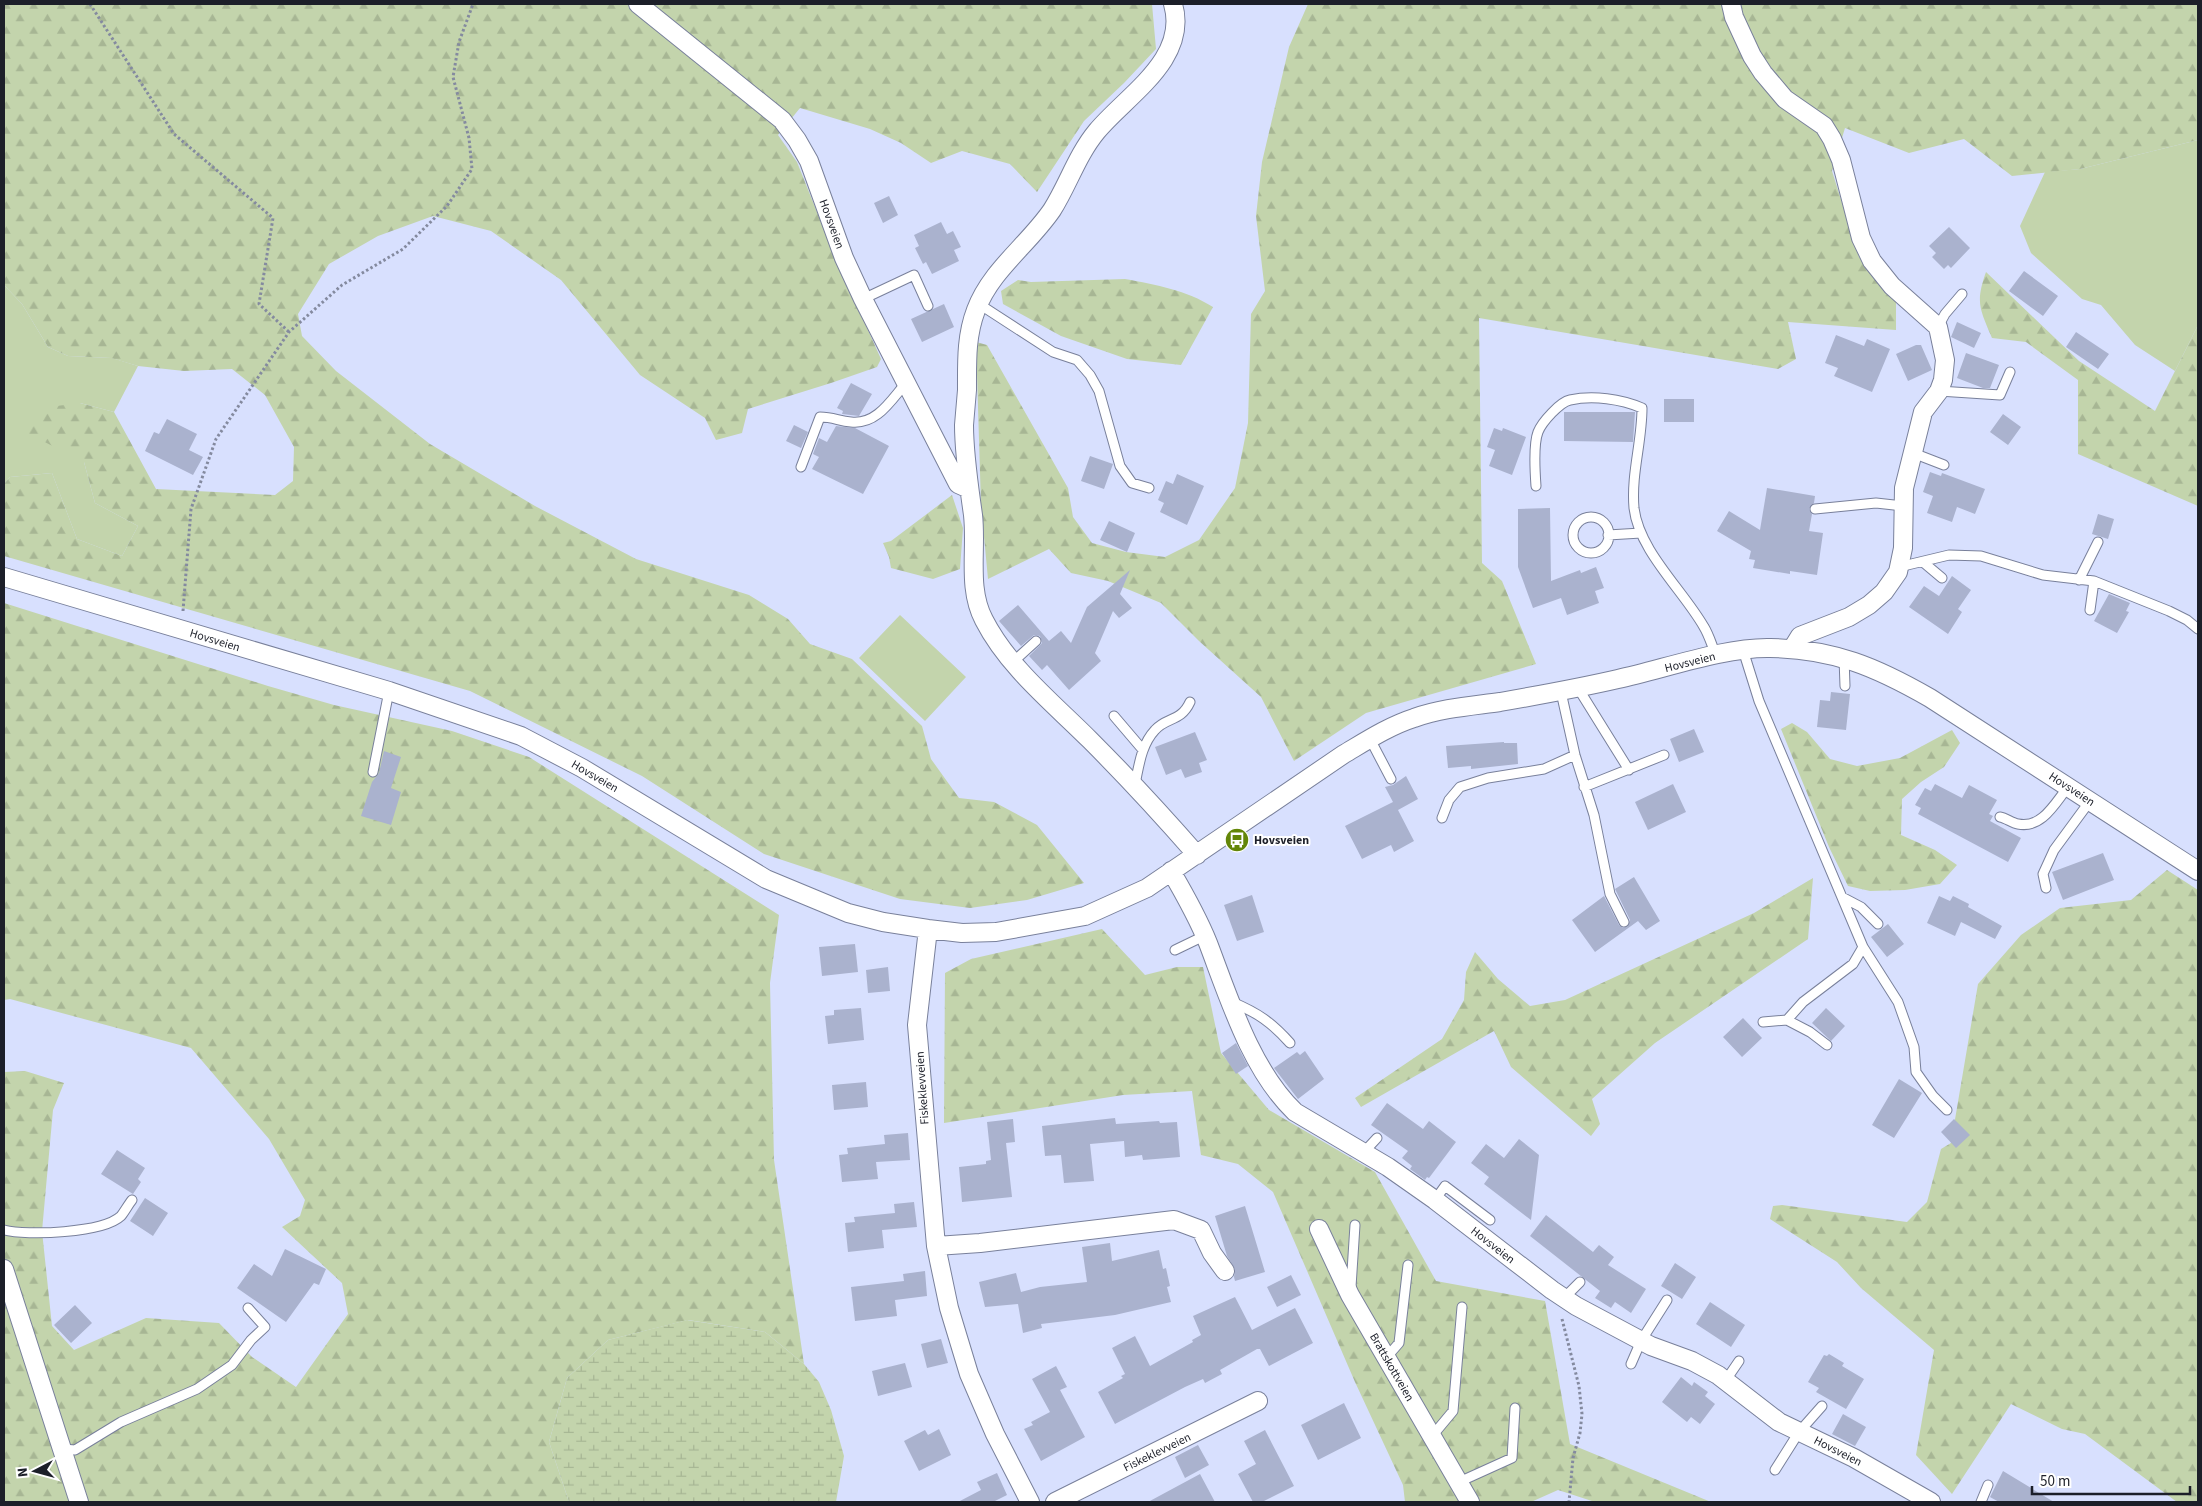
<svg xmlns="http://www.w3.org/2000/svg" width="2202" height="1506" font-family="'Source Sans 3',sans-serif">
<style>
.green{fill:#c3d4ac}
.forest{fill:url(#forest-firs)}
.wetland{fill:url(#wetland-marsh)}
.building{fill:#aab2ce}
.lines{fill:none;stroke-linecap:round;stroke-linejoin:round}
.service-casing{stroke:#79809b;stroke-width:11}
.minor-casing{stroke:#79809b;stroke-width:20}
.path{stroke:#848a9f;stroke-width:3;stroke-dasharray:2.5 2.5;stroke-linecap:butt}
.service{stroke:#fff;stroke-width:9}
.minor{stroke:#fff;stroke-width:18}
.labels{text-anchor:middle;stroke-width:4;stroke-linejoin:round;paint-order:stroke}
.street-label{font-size:12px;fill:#1c1f29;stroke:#fff}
.poi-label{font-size:12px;font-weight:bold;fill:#1c1f29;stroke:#fff;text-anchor:start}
</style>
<defs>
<pattern id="forest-firs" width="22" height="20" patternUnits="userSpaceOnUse" patternTransform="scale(1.25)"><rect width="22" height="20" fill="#c3d4ac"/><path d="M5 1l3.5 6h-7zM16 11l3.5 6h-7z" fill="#a7b694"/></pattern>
<pattern id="wetland-marsh" width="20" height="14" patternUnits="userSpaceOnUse" patternTransform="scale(1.25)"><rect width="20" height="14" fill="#c3d4ac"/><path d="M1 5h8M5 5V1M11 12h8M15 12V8" fill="none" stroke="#a7b694"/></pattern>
</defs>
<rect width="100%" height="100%" fill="#d8e0fe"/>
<path class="green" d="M2198 140V325L2175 371 2135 345 2101 305 2082 299 2031 253 2020 226 2045 172 2080 169Z
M4 285 22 304 48 347 68 356 112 358 138 366 114 412 80 403 84 462 95 503 138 526 122 556 77 539 52 473 10 477 4 484Z
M900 615 966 677 925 721 859 658Z"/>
<path class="forest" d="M4 4H1152L1156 49 1124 83 1084 121 1037 192 1010 164 962 151 931 163 901 143 870 129 800 108 778 135 797 162 833 252 881 359 877 367 831 383 748 409 742 433 716 440 705 418 640 375 561 280 491 231 433 216 378 236 329 264 298 314 302 336 336 371 430 444 535 506 636 559 749 595 788 619 810 644 852 659 922 726 931 759 959 798 994 802 1037 825 1084 883 1027 900 970 908 900 899 764 854 642 776 470 691 4 556V484L10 477 52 473 77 539 122 556 138 526 95 503 84 462 25 432 41 408 80 403 114 412 156 489 275 495 293 481 294 447 265 395 232 369 184 371 138 366 111 358 68 356 48 347 22 304 4 285Z
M1308 4H2198V140L2080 169 2012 176 1964 139 1909 153 1845 128 1832 171 1859 257 1896 300V330L1788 322 1796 359 1778 369 1479 318 1482 563 1502 581 1536 664 1366 713 1294 761 1261 697 1199 641 1161 603 1108 581 1071 573 1049 549 988 579 981 505 976 342 987 345 1068 488 1073 517 1092 543 1126 552 1165 557 1199 540 1235 488 1248 423 1251 314 1265 291 1256 216 1262 162 1289 47Z
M1986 272 2079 361 2155 411 2198 325V273V506L2078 454V380L2026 342 1992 338C1980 309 1975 303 1986 272Z
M1125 279C1157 285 1186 290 1213 307L1181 365 1127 359 1061 336 1003 304 1001 291 1018 280 1031 282Z
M952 495 963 528 960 569 933 579 891 568 889 557 883 543 891 541Z
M4 603 268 686 334 705 452 731 529 757 779 915 770 983 774 1160 804 1364 765 1332 688 1320 608 1340 567 1378 549 1442 569 1502H4V1072L25 1071 64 1083 53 1110 42 1231 52 1326 74 1350 146 1318 219 1323 252 1357 296 1387 348 1314 342 1283 282 1227 300 1216 305 1200 269 1139 191 1048 10 999 4 1000Z
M1792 723 1807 732 1830 759 1857 766 1900 758 1952 730 1960 743 1944 767 1921 782 1902 799 1901 835 1935 850 1957 865 1940 884 1905 890 1870 891 1848 886 1829 847 1781 729Z
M2167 870 2198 890V1502H2177L2085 1434 2062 1429 2011 1404 1952 1494 1916 1455 1934 1350 1861 1288 1837 1262 1770 1219 1773 1206 1782 1205 1907 1222 1927 1202 1941 1149 1951 1143 1978 984 2021 935 2060 908 2131 900Z
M1813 878 1808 939 1655 1043 1592 1099 1600 1124 1591 1136 1511 1067 1494 1031 1361 1107 1355 1098 1442 1039 1464 1000 1466 972 1475 952 1498 979 1530 1006 1565 1000 1754 913Z
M1102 929 1145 975 1177 967H1203L1221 1053 1269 1110 1375 1172 1436 1281 1545 1301 1570 1444 1711 1502H1595L1558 1490 1531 1502H1405L1403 1485 1355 1382 1273 1192 1238 1164 1201 1155 1192 1091 1123 1095 944 1123 945 973 971 959Z"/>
<path class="wetland" d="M687 1320 765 1332 804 1364 819 1382 831 1410 844 1456 836 1502H569L549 1442 567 1378 608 1340Z"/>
<path class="building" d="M889 196 898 215 883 223 874 203Z
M941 222 947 234 953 231 961 247 954 250 959 261 932 274 926 262 923 264 915 248 919 246 914 235Z
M1949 227 1970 248 1951 268 1948 265 1944 269 1932 257 1936 253 1929 246Z
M2024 271 2058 296 2043 316 2009 291Z
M944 304 954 327 922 342 911 319Z
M1957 322 1981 333 1974 348 1951 337Z
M2076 332 2109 354 2098 369 2066 347Z
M1836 335 1864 346 1867 339 1890 349 1872 392 1834 376 1838 368 1825 363Z
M1916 345H1921L1932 370 1908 381 1896 354Z
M1966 353 1999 365 1990 388H1983L1957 378Z
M851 383 872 394 859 416 842 414 843 411 837 408Z
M1664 399H1694V422H1664Z
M1564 412H1635L1633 442 1564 441Z
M2003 414 2021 427 2008 445 1990 432Z
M167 419 197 434 189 450 203 457 193 475 145 451 154 432 159 434Z
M794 425 808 432 801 448 786 441Z
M836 426 855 428 889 446 863 494 812 469 819 457 813 454 819 438 827 442Z
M1494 428 1502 431 1503 428 1526 437 1512 475 1489 466 1495 450 1487 447Z
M1090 456 1113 464 1104 489 1081 481Z
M1930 472 1941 476 1942 473 1985 489 1975 514 1957 507 1952 522 1927 513 1933 496 1923 492Z
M1177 474 1204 486 1187 525 1160 512 1164 503 1158 500 1166 481 1173 484Z
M1767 488 1815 496 1814 503 1809 509 1812 514 1809 531 1823 533 1817 575 1790 571V574L1753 568 1755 560 1749 559 1751 551 1717 531 1729 511 1760 530Z
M1550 508 1551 581 1580 570 1581 573 1596 567 1604 588 1595 591 1599 603 1567 615 1561 598 1533 608 1518 567V509Z
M2098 514 2114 519 2108 539 2092 534Z
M1109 521 1135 533 1127 552 1100 540Z
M1130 570 1120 594 1132 608 1119 618 1113 611 1095 653 1101 661 1069 690 1047 665 1042 670 1029 656 1042 643 1040 636 1034 635 1021 646 999 621 1018 605 1049 641 1061 631 1071 643 1087 607Z
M1952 576 1971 590 1958 609 1962 612 1948 634 1909 607 1924 586 1939 596Z
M2109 594 2130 603 2126 611 2129 612 2117 633 2094 621Z
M1831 692 1850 694 1846 730 1817 727 1820 700 1830 701Z
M1694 729 1704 752 1679 762 1670 739Z
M1195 732 1207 760 1199 763 1202 772 1185 778 1181 769 1166 775 1155 747Z
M1504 742V743H1517L1518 764 1471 769V766L1448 768 1446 746Z
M384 751 401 757 391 788 401 792 391 825 361 816 372 782 379 773Z
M1406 776 1418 799 1398 810 1414 841 1394 852 1391 845 1362 859 1345 826 1393 802 1385 787 1393 785Z
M1673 784 1686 812 1648 830 1635 802Z
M1935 784 1962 798 1969 785 1997 800 1989 814 1993 816 1990 821 2021 838 2008 862 1918 814 1921 808 1915 805 1925 788 1931 791Z
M2103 853 2114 880 2063 900 2052 872Z
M1634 877 1660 921 1646 930 1638 921 1595 952 1572 920 1604 896 1619 925 1623 928 1627 927 1630 920 1615 889Z
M1252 895 1264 932 1237 941 1224 905Z
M1939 896 1950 901 1953 896 1969 904 1968 907 2002 926 1995 939 1961 922 1955 936 1927 923Z
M1888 924 1904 944 1887 957 1871 937Z
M855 944 858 972 822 976 819 947Z
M888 967 890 991 868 993 866 970Z
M861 1008 864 1040 828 1044 825 1016 834 1015V1010Z
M1826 1008 1845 1026 1831 1041 1812 1023Z
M1743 1018 1762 1038 1742 1057 1723 1037Z
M1236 1043 1248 1066 1236 1074 1222 1053Z
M1305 1051 1324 1079 1298 1099 1274 1068 1297 1052 1300 1055Z
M1899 1079 1922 1093 1894 1138 1872 1125Z
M866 1082 868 1107 834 1110 832 1085Z
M1387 1103 1423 1129 1429 1121 1456 1142 1429 1178 1427 1177 1425 1180 1410 1169 1412 1166 1402 1158 1408 1151 1371 1125Z
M1115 1118 1116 1124 1159 1121 1160 1123 1177 1122 1180 1157 1143 1160 1142 1155 1125 1157 1124 1141 1090 1144 1094 1181 1064 1183 1061 1155 1045 1156 1042 1126Z
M1013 1119 1015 1142 1006 1143 1012 1197 962 1202 959 1167 986 1164V1161L991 1160 987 1122Z
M1954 1119 1970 1135 1956 1148 1941 1132Z
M908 1133 910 1160 876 1162 878 1179 842 1182 839 1155 848 1154 847 1148 885 1144 884 1135Z
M1519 1139 1539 1155 1531 1220 1484 1184 1489 1177 1471 1163 1486 1144 1504 1158Z
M117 1150 145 1168 138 1179 141 1182 133 1194 101 1174Z
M145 1198 168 1213 153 1236 130 1221Z
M914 1202 917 1227 882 1230 884 1248 848 1252 845 1223 855 1222 854 1217 895 1213 894 1204Z
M1245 1206 1265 1272 1235 1281 1234 1277 1235 1269 1227 1256 1215 1216Z
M1546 1215 1593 1252 1599 1245 1614 1257 1608 1265 1646 1289 1631 1313 1615 1302 1611 1308 1595 1298 1600 1291 1530 1236Z
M1110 1243 1112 1261 1159 1250 1163 1269 1166 1268 1170 1286 1167 1287 1171 1302 1115 1315 1041 1324 1042 1328 1023 1333 1018 1304 985 1307 979 1282 1016 1273 1021 1292 1040 1287 1087 1282 1082 1247Z
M285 1249 326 1269 319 1285 314 1283 286 1322 237 1288 254 1264 272 1276Z
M1675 1263 1696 1277 1682 1299 1661 1286Z
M925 1271 927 1296 895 1300 897 1316 855 1321 851 1287 904 1281 903 1274Z
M1291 1275 1301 1295 1277 1307 1267 1287Z
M1235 1297 1252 1330 1295 1308 1313 1343 1269 1366 1260 1349H1257L1220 1370 1222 1374 1205 1383 1203 1379 1185 1387 1115 1424 1098 1392 1123 1378 1121 1376 1125 1374 1112 1348 1135 1336 1150 1366 1193 1342 1192 1340 1201 1335 1193 1316Z
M1710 1302 1745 1325 1731 1347 1696 1324Z
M75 1305 92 1323 71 1343 54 1325Z
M941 1339 948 1363 927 1368 921 1344Z
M1829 1354 1844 1363 1842 1366 1864 1379 1846 1409 1816 1392 1819 1388 1808 1382 1824 1355 1827 1356Z
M905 1363 912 1387 878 1396 872 1371Z
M1056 1366 1067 1387 1060 1390 1085 1437 1041 1461 1024 1429 1033 1425 1031 1422 1050 1412 1032 1379Z
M1681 1377 1692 1386 1694 1382 1708 1392 1705 1396 1715 1404 1700 1424 1691 1417 1687 1422 1662 1402Z
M1344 1403 1361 1438 1318 1460 1301 1425Z
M1843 1414 1866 1427 1855 1446 1832 1434Z
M939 1429 951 1455 919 1471 904 1441 925 1430 928 1435Z
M1265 1430 1294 1486 1262 1502H1253L1238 1474 1256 1464 1244 1441Z
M1198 1445 1209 1465 1185 1478 1175 1457Z
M2003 1471 2054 1502H1999L1990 1497Z
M997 1473 1007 1495 993 1502H958L981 1490 977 1482Z
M1200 1474 1215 1502H1148Z"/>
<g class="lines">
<g class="service-casing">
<path id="service" d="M863 299 914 275 928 306
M979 304 1053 352 1077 360 1090 375 1099 391 1120 466 1132 483 1149 488
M1938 327 1945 314 1962 294
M1939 391 2000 395 2010 372
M1913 453 1944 465
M801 467 820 417C833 417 839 421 851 422 877 425 891 400 906 383
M1536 486C1535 472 1533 445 1538 432 1542 422 1560 402 1570 400 1593 395 1621 399 1642 408 1642 442 1631 474 1634 508 1639 551 1683 590 1704 627 1709 635 1712 646 1716 655
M1815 509 1876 503 1903 506
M1573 535a18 18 0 1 1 36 0a18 18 0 1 1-36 0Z
M1608 535 1641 533
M1923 562 1942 578
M1899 567 1949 555 1981 556 2043 575 2094 581 2169 611 2187 620 2198 629
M2079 580 2098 542
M2090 610 2094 581
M1743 650 1759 701 1863 947 1898 1002 1914 1047 1916 1072 1933 1096 1947 1110
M1844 658 1845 686
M1013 662 1036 641
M1578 688 1629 770
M1561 692 1575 755 1594 815 1610 894 1624 922
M1114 716 1143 750
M1370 739 1391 779
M373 772 389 691
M1135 784C1139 766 1141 745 1155 730 1166 717 1181 722 1190 702
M1584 787 1664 755
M2000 817C2006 818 2012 823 2018 824 2042 829 2055 803 2068 787
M1442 818 1449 800 1460 787 1488 778 1544 769 1575 755
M2046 888 2043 874 2054 850 2090 801
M1842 897 1861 907 1878 924
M1175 950 1204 936
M1232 1002C1258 1013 1271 1022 1290 1043
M1787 1020 1810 1032 1827 1045
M1763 1022 1787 1020 1803 1002 1853 964 1863 947
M1364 1152 1377 1138
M1435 1200 1445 1186 1490 1220
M4 1230C27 1236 103 1233 121 1216 125 1211 128 1205 132 1200
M1351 1287 1355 1225
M1563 1299 1580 1282
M1386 1358 1399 1343 1408 1265
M1631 1364 1641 1341 1667 1300
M1726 1380 1739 1361
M1433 1435 1453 1411 1462 1307
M63 1449 75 1450 121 1422 197 1389 232 1365 251 1340 265 1327 248 1308
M1775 1470 1799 1432 1822 1406
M1459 1482 1512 1458 1515 1408
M1981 1502 1988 1485"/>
</g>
<g class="minor-casing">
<path id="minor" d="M638 4 782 120 797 140 809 161 844 258 863 299 958 484 969 489
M1173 4C1189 59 1127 95 1097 131 1077 155 1068 185 1052 210 1028 245 991 270 976 310 966 336 967 362 967 390 966 401 965 413 964 425 964 455 969 486 973 515 977 550 967 588 984 620 1008 667 1053 703 1090 740 1127 777 1162 815 1197 855
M1731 4 1734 17 1752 56 1763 73 1785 99 1824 126 1832 139 1841 160 1861 238 1872 261 1892 286 1938 327 1945 360 1943 380 1939 391 1923 412 1904 488 1903 548 1898 572 1884 592 1869 605 1849 617 1800 636 1792 649
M4 577 389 691 521 736 582 768 766 879 848 913 883 922 928 929 962 933 996 932 1085 916 1147 888 1344 754C1366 741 1389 726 1414 718 1442 708 1471 706 1500 702 1540 695 1579 688 1618 679 1664 669 1725 647 1770 648 1834 649 1876 667 1930 698L2198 871
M1171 871C1185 895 1198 918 1208 943 1229 998 1251 1070 1295 1112L1388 1167 1435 1200 1552 1290 1576 1306 1651 1346 1692 1361 1718 1375 1779 1422 1854 1458 1931 1502
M928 929 917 1025 936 1246 949 1308 969 1374 995 1434 1030 1502
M1319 1229 1350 1295 1470 1502
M936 1246 980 1243 1174 1220 1201 1230 1212 1253 1225 1271
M4 1269 79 1502
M1055 1502 1258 1401"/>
</g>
<path class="path" d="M90 4 174 134 273 218 259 304 289 332
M183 611 191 509 216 439 289 332 342 285 403 249 447 206 472 169 469 138 453 77 459 42 473 4
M1562 1319 1579 1386 1582 1414 1580 1433 1573 1458 1569 1502"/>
<use href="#service" class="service"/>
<use href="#minor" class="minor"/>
</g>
<defs>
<g id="bus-disc" transform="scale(1.25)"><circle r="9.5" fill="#638607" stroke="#fff"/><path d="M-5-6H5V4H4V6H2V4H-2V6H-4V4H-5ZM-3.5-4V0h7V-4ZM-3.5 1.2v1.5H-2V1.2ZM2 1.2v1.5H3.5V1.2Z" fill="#fff"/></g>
</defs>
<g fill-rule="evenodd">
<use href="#bus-disc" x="1237" y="840"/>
</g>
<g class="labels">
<g class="street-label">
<text transform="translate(832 224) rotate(70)" y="4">Hovsveien</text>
<text transform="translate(215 640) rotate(17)" y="4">Hovsveien</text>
<text transform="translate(1690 662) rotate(-14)" y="4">Hovsveien</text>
<text transform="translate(595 776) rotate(30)" y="4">Hovsveien</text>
<text transform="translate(2072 789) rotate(33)" y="4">Hovsveien</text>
<text transform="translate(922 1088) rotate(-94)" y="4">Fiskeklevveien</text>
<text transform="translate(1493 1245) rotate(38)" y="4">Hovsveien</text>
<text transform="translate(1392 1367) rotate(60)" y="4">Brattskottveien</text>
<text transform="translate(1838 1451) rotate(27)" y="4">Hovsveien</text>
<text transform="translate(1157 1452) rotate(-26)" y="4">Fiskeklevveien</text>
</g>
<g class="poi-label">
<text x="1254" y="844">Hovsveien</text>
</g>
</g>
<rect width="2202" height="1506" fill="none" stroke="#1c1f29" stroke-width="10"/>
<g transform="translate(35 1471) rotate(264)" stroke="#ffffff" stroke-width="4" paint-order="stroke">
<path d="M0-4L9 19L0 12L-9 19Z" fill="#1c1f29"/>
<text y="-8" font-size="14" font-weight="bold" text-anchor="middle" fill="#1c1f29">N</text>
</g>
<path d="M2032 1486v8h158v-8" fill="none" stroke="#1c1f29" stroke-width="2.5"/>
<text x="2040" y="1486" font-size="15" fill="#1c1f29" stroke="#ffffff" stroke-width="4" paint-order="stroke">50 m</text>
</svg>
